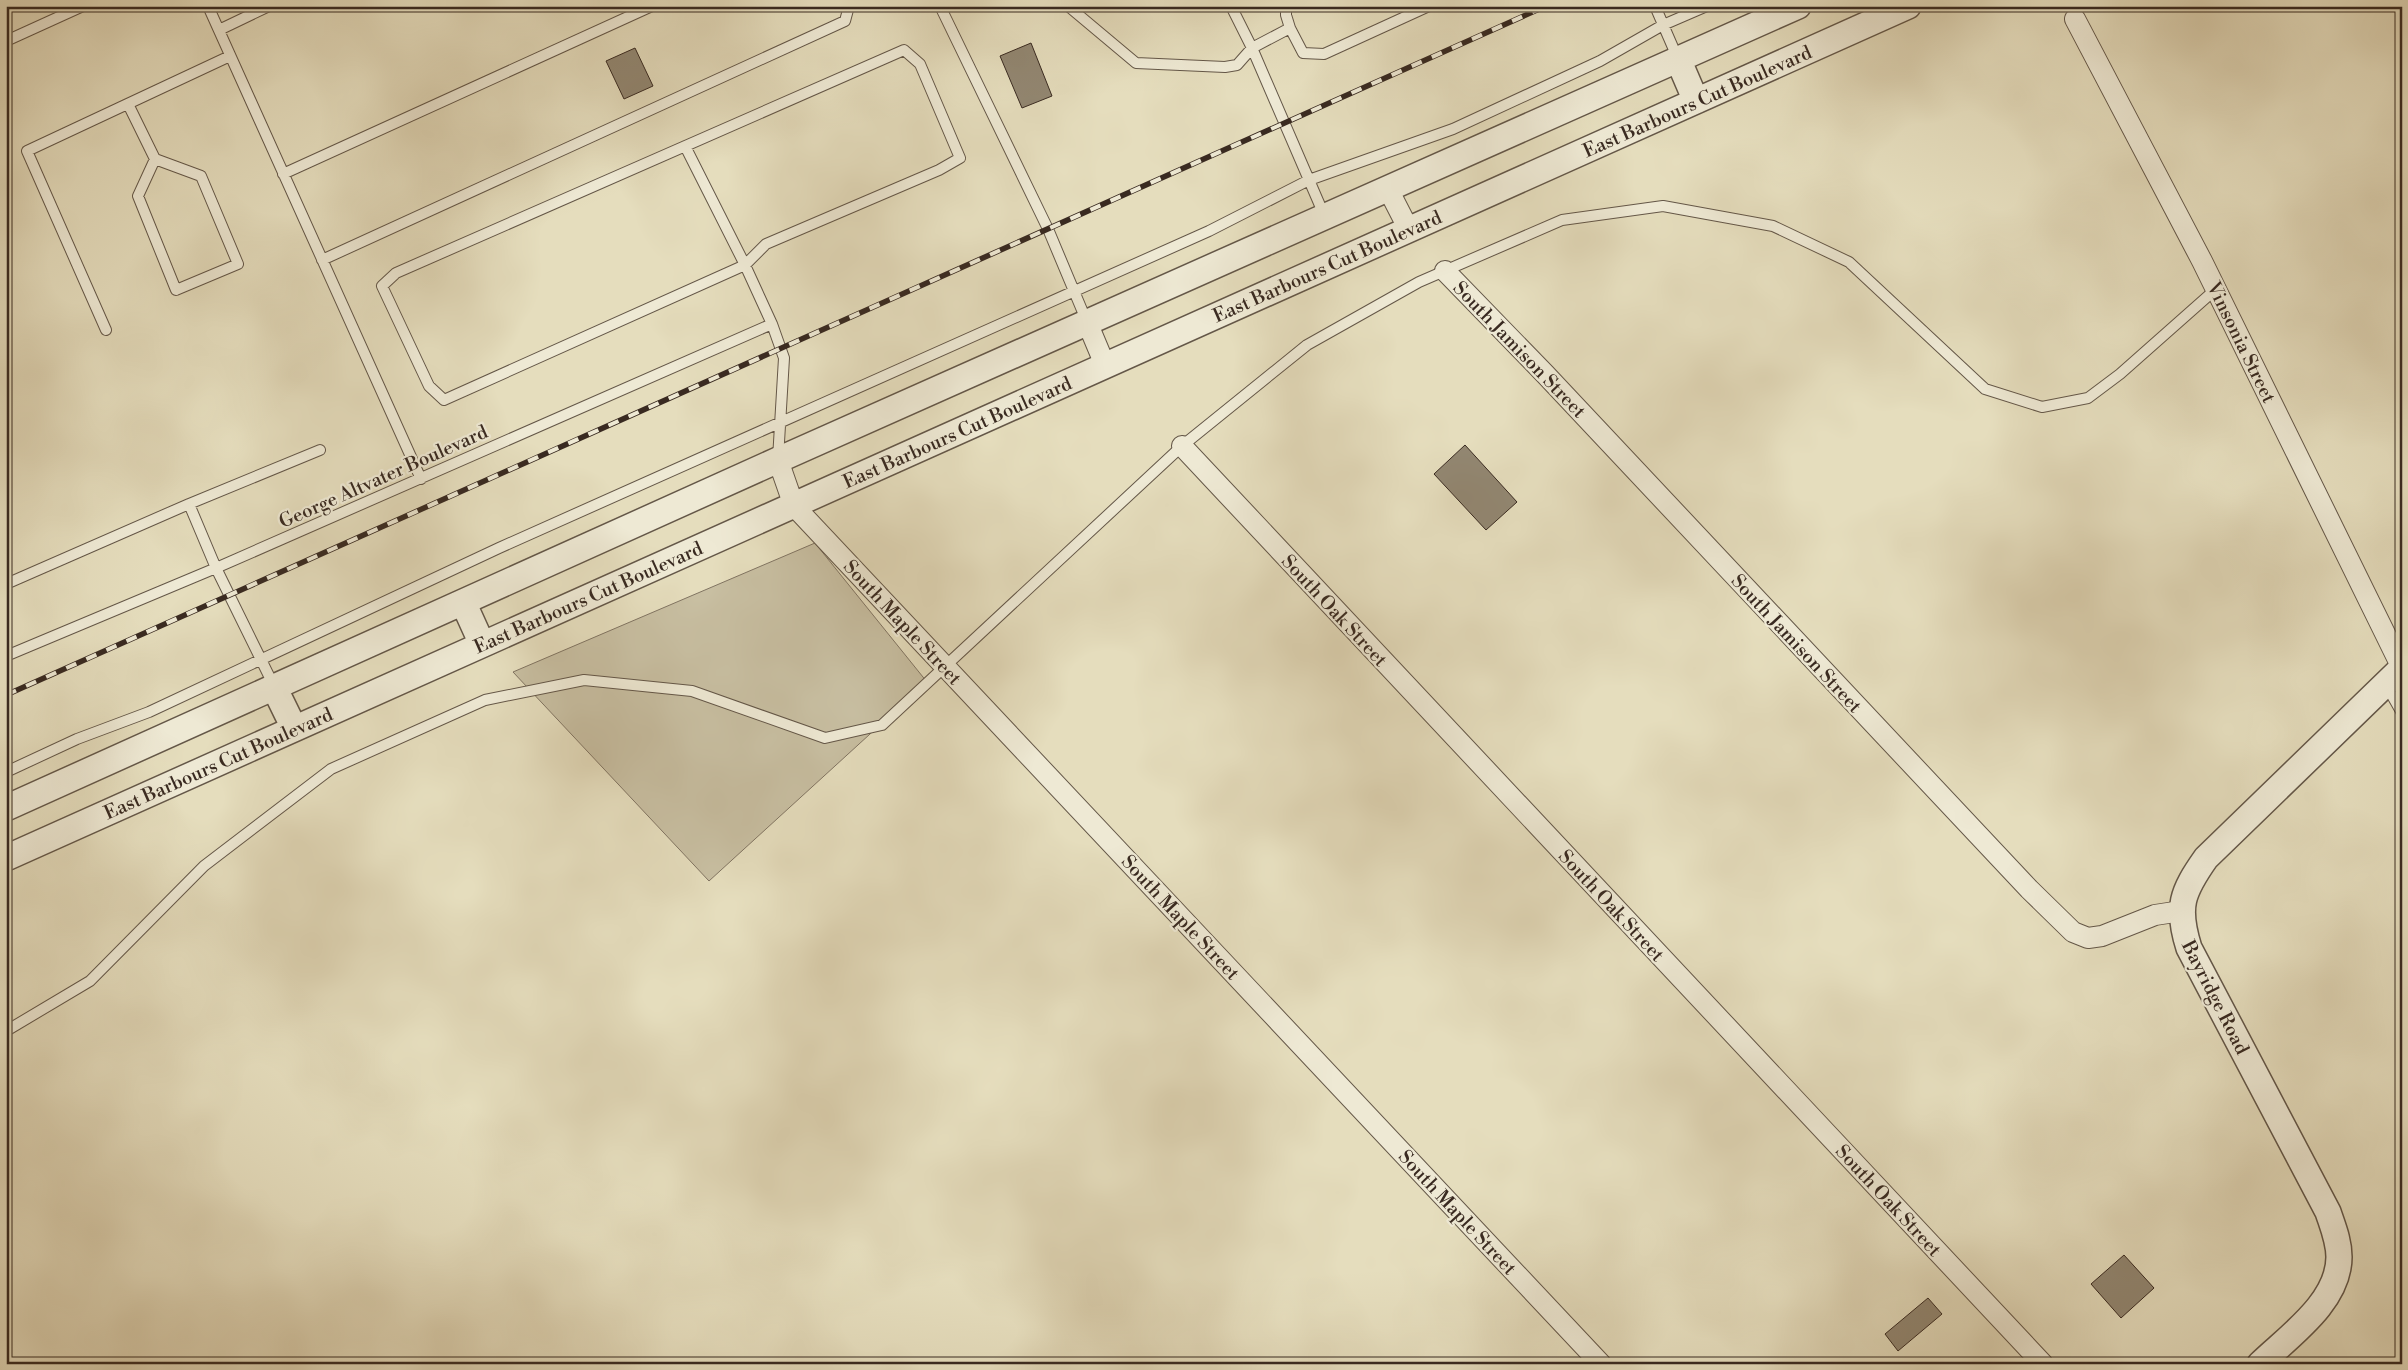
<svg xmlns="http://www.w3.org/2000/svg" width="2408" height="1370" font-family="'Libre Bodoni',serif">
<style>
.green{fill:#c8bfa2;stroke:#807462}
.building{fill:#928772;stroke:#392a21}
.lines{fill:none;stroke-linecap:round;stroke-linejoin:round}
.service-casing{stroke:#645748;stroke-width:12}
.minor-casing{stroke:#645748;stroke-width:22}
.tertiary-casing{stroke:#645748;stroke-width:28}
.service{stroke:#eee9d4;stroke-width:10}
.minor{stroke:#eee9d4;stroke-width:20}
.tertiary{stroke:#eee9d4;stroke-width:25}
.rail-casing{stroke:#392a21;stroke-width:5.5}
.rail{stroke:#eee9d4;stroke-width:4;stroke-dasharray:11;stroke-linecap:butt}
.labels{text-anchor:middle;stroke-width:4.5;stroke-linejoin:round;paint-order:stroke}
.street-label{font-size:19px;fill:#392a21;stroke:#eee9d4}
</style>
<rect width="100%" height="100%" fill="#e5ddbd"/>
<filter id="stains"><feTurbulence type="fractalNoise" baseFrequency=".004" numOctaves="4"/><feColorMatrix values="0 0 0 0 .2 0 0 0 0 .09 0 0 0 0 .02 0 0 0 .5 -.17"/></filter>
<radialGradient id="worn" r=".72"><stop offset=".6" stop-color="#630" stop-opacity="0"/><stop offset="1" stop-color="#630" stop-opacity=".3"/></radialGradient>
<path class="green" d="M815 543 927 682 709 881 513 672Z"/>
<path class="building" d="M1031 43 1052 96 1022 108 1000 56Z
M635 48 653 86 624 99 606 61Z
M1465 445 1517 502 1486 530 1434 474Z
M2124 1255 2154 1288 2121 1318 2091 1284Z
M1928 1298 1942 1314 1898 1351 1885 1334Z"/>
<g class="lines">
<g class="service-casing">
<path id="service" d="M208 6 421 479
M940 6 1048 229 1087 322
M1068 6 1136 63 1225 67 1237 65 1252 48 1290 28 1286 15V6
M1231 6 1252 48 1325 217
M1655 6 1678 59
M1290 28 1303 53 1324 54 1429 6
M219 30 269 6
M6 41 83 6
M128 104 155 159 138 196 176 290 238 264 201 176 155 159
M685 146 745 265 766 244 939 170 960 158 920 64 904 50 396 273 382 286 429 386 444 400 745 265 772 324 784 358 778 459
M283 174 652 6
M322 260 845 21 849 6
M106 330 27 151 230 56
M189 504 320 450
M6 584 189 504 216 568 274 686
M6 656 216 568 772 324
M2386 685 2402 713
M6 772 77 739 149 712 499 548 1209 231 1309 180 1453 129 1600 61 1663 25 1707 6
M6 1031 90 981 204 866 331 769 485 700 584 680 692 691 825 738 882 725 1182 446 1307 345 1419 282 1562 220 1663 206 1773 226 1849 262 1985 389 2042 407 2088 398 2120 374 2216 289"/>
</g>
<g class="minor-casing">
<path id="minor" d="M2075 19 2202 261 2402 668
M1388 189 1409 230
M1445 271 1545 374 2029 889 2073 932 2088 938 2102 936 2155 915 2181 911
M1087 322 1105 365
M1182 446 2043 1364
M778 460 794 506 1601 1364"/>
</g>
<g class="tertiary-casing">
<path id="tertiary" d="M1678 59 1696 101
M463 602 482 644
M274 687 294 728
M6 808 778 460 1798 6
M6 858 1908 6
M2260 1364C2289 1336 2339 1302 2339 1257 2339 1241 2333 1227 2328 1212L2189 948C2176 907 2182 892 2206 858L2402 668"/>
</g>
<use href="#service" class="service"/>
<use href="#minor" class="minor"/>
<use href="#tertiary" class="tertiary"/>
<g class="rail-casing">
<path id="rail" d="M6 695 1546 6"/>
</g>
<use href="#rail" class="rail"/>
</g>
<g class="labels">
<g class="street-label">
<text transform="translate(1697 101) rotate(-24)" y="7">East Barbours Cut Boulevard</text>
<text transform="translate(1327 266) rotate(-24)" y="7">East Barbours Cut Boulevard</text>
<text transform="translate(2242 342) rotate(64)" y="7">Vinsonia Street</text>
<text transform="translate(1520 349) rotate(46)" y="7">South Jamison Street</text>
<text transform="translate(957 432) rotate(-24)" y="7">East Barbours Cut Boulevard</text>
<text transform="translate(383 476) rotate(-24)" y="7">George Altvater Boulevard</text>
<text transform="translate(588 597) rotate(-24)" y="7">East Barbours Cut Boulevard</text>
<text transform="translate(1335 610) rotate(47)" y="7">South Oak Street</text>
<text transform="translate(903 622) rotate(47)" y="7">South Maple Street</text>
<text transform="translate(1797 643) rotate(47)" y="7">South Jamison Street</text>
<text transform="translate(218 763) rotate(-24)" y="7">East Barbours Cut Boulevard</text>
<text transform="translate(1612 905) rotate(47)" y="7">South Oak Street</text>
<text transform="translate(1181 917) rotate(47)" y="7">South Maple Street</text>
<text transform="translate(2216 997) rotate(63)" y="7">Bayridge Road</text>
<text transform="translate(1889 1200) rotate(47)" y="7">South Oak Street</text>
<text transform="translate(1458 1212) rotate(47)" y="7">South Maple Street</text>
</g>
</g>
<rect width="2408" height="1370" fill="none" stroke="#e5ddbd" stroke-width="25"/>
<rect x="8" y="8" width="2393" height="1355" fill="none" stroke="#392a21" stroke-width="2.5"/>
<rect x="12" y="12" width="2383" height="1345" fill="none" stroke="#392a21"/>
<rect width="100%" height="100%" filter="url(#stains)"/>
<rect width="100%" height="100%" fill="url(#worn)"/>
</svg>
